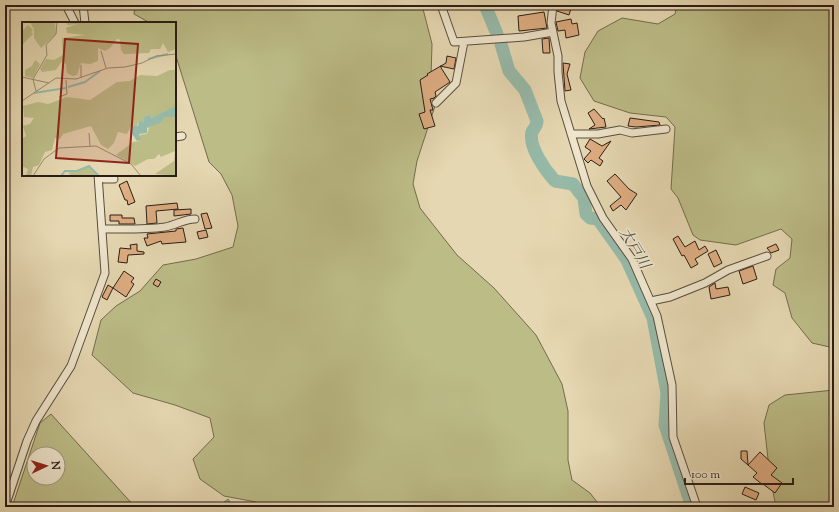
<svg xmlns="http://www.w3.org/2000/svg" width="839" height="512" font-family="'Sorts Mill Goudy','Noto Serif JP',serif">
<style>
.green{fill:#bcbc87;stroke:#736c4e;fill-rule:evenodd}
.water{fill:#96baa9;stroke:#6b7b6e}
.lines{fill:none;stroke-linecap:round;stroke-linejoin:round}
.river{stroke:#96baa9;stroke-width:13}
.building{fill:#dead82;stroke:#2a1d16}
.minor-casing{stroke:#594c3d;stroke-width:9}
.minor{stroke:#eee5cc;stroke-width:7}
.labels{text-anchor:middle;stroke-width:3.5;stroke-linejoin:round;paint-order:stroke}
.water-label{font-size:15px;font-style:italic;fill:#4a4c42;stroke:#eee5cc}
.inset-river{fill:none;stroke:#96baa9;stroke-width:2}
.inset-road{fill:none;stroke:#9a8d73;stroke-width:1}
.view{fill:#8f2418;fill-opacity:0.15;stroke:#8f2418;stroke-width:2}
.inset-edge{fill:none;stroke:#2a1d16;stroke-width:2}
</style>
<rect width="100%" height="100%" fill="#e5d7b1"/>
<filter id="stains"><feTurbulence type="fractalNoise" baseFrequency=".005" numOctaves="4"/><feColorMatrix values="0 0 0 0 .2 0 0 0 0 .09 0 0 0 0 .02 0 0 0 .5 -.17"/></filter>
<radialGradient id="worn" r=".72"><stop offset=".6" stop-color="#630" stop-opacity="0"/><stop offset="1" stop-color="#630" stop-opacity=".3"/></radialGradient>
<path class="green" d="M135 5H422L432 44 431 77 435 106 417 161 413 184 420 208 457 255 494 288 536 335 562 384 568 411V460L572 480 590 493 601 507H261L256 502 224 496 200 479 193 459 214 437 210 418 175 405 133 393 92 355 101 320 116 306 140 291 163 265 196 259 233 247 238 226 232 195 221 174 209 162 175 53V23H150L134 14Z
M677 5H834V348L812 343 792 318 785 293 773 285 776 269 790 258 792 239 781 229 736 245 700 240 693 235 678 198 671 189 675 127 666 117 630 113 594 101 580 78 585 52 598 31 622 18 658 24 675 14Z
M834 390V507H776L770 477 764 423 769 405 785 395Z
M51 414 135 507H12L40 423ZM34 454H58V478H34Z"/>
<path class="water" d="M228 499 233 507H218Z"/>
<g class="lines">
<path class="river" d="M485 5 497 34
M501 44 509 71 525 90 537 121C537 126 534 128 532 132 528 147 546 171 555 181L573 184 584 198 586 214 590 218 598 219 627 260 653 318 667 393 665 425 692 507"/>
</g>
<path class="building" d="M558 5H572L569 15 557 11Z
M544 12 547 28 519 31 518 16Z
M571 19 572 24 577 23 579 35 566 38 565 30 558 31 556 22Z
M549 38 550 53H543L542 39Z
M447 56 456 58 454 69 440 66 450 82 435 92 436 96 434 98 430 99 433 110H430L435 126 424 129 419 114 425 112 420 80 428 75 427 74 446 63Z
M563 63 570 64 567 74 571 90 565 91Z
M594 109 603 119 604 118 606 127 589 129 595 125 588 113Z
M630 118 659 122 660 125 636 127 628 126Z
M590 139 602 146 611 141 599 158 603 161 600 166 591 160 588 163 584 159 591 151 585 147Z
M615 174 629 189 637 194 626 210 621 205 613 211 610 206 621 197 607 181Z
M127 181 135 202 128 205 127 200H125L119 185Z
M177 203 178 209 156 211 157 223 147 224 146 206Z
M191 209V214L174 216V210Z
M207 213 212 228 205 229 201 214Z
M110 215H122V218H134L135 224H119V221H110Z
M183 228 186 242 162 244 161 241 147 246 144 238H148L147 234 176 231V229Z
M206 230 208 237 199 239 197 232Z
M678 236 685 247 695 241 699 250 705 246 708 251 695 259 698 264 691 268 684 255 682 256 673 239Z
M137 244V251L144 252V254L128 255 127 263 118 262 120 248 131 249 130 245Z
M776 244 779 250 771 253 767 248Z
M716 250 722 263 714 267 708 254Z
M753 266 757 279 743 284 739 271Z
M124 271 134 278 131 282 134 284 126 297 113 288 107 300 102 297 108 285 113 288Z
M156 279 161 282 158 287 153 284Z
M715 283 716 289 728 287 730 295 711 299 709 287Z
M741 451H747L748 465 741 459Z
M760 452 777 468 771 475 782 483 775 493 763 484V485L753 477 757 473 748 465Z
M745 487 759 493 756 500 742 494Z"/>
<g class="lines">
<g class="minor-casing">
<path id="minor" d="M66 5 75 23
M83 5 85 23
M441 5 454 42 524 37 553 32
M553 5 551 23 558 56V72L561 101 587 186 603 218 632 259 657 316 672 385 673 437 697 507
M436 103 456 83 464 42
M571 134H598L620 130 632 133 666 129
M175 137 182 136
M100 175 104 179H114
M102 229C123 229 144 230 165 227 176 225 184 219 195 219
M651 301 670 297 705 283 728 270 767 256
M5 507 27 441 36 421 71 366 105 273 98 175"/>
</g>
<use href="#minor" class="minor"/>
</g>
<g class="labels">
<g class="water-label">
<text transform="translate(635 248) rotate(59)" y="5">大戸川</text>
</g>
</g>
<g transform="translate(22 22)">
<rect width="154" height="154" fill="#e5d7b1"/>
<path d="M8 0H33L34 12 19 26 12 16V7ZM43 0H154V27L146 30 141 21 138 27H129L127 31 102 32 99 28 98 18 95 17 88 26 83 29 76 26V39L68 42 59 41 55 53 51 54 45 51 44 42 40 39 34 48 20 50 18 47 24 37 32 38 41 33 40 16 63 13 45 11 44 6 55 2 46 3ZM6 3 11 8 9 10 11 12 1 22 0 9ZM13 38 18 42 11 56 3 54V48L10 44ZM148 48H154V154L133 152 152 139 153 129 139 135 137 132 132 137H126L113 144 94 133 111 120 118 119V113L125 112 128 103 140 100 141 96 150 90V87L129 96 126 92 122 100 117 98 115 104H109L105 112 96 110 92 121 86 127 79 123 69 104 41 112 38 117 33 116 30 128 23 130 17 143 11 145 9 154H4L6 147 0 144V117L4 114 1 104 8 102 12 96 2 95 1 84 16 80 26 82 45 75 68 78 95 60 108 59 118 53 135 54ZM67 144 77 154H50L46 151Z" fill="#bcbc87"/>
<path d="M154 84V95H142L140 100 125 106V111L117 112 119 118 115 119 108 109 110 104H116L117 98 122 100V96L127 92 129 96Z" fill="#96baa9"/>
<path class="inset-river" d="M126 37 146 32M46 65 63 60 78 49M12 71 44 66M39 154 43 149H55L67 144 77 154"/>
<path class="inset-road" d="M79 29 84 46M0 55 27 61M59 56V43M14 69 11 57 25 33 24 23 34 12 35 0M37 75 45 72 44 58M0 79 34 56 54 57 86 46 103 45 120 41 134 34 154 32M67 111 68 124M11 154 22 137 37 126 74 124 109 142 119 154"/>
<path class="view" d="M43 17 116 22 107 141 34 136Z"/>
<rect width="154" height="154" class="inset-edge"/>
</g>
<rect width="839" height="512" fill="none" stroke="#e5d7b1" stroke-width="20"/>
<rect x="6" y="6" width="827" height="500" fill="none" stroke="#2a1d16" stroke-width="2"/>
<rect x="10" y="10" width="819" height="492" fill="none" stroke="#2a1d16"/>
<g transform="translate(46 466) rotate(86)"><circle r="19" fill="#eee5cc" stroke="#a09583"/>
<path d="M0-3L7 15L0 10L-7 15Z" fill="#8f2418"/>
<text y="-6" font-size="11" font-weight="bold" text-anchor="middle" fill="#2a1d16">N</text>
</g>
<path d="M685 478v6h108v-6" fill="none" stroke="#2a1d16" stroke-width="2"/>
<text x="691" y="478" font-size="12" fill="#2a1d16" stroke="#eee5cc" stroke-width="3" paint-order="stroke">100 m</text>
<rect width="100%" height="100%" filter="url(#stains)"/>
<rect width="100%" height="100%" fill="url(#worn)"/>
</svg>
